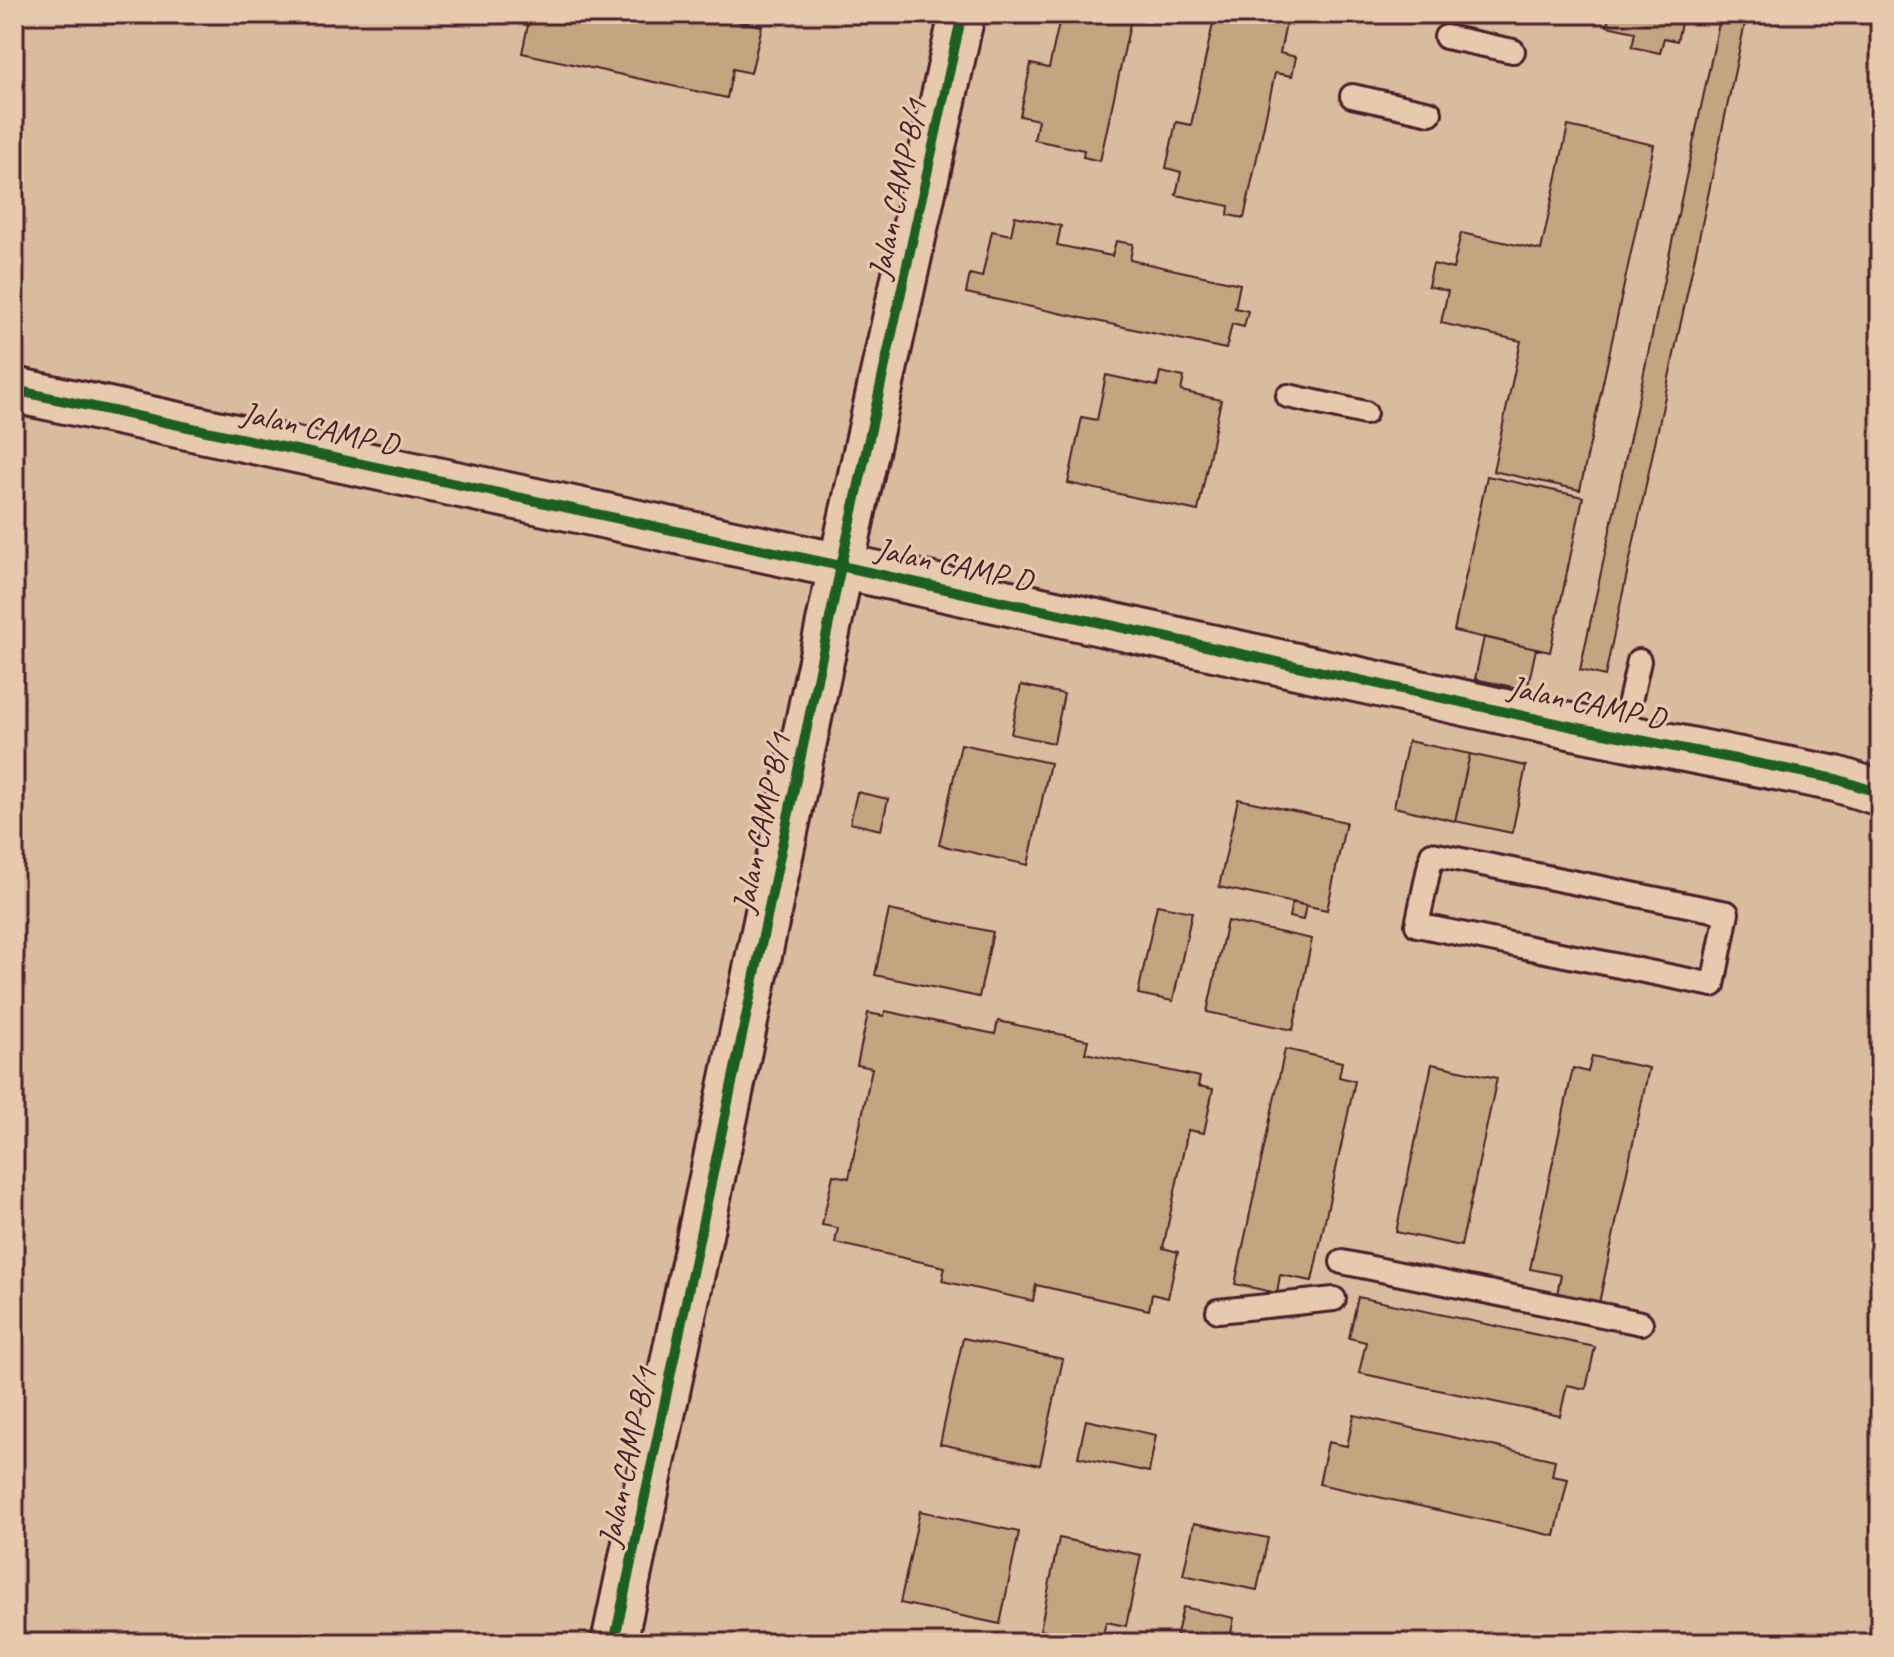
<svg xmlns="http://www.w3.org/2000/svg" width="1894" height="1657" font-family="Caveat,sans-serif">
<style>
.built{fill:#d9bc9e}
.building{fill:#c3a680;stroke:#4a1f2b;stroke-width:2}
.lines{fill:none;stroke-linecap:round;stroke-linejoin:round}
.service-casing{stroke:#4a1f2b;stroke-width:28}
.minor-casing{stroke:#4a1f2b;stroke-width:50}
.service{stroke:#e7caae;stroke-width:22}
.minor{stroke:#e7caae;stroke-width:44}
.cycleway-casing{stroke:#e7caae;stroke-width:15}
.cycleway{stroke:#1b5e20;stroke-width:10}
.labels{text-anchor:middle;stroke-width:6;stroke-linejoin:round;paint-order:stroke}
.street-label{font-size:32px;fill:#4a1f2b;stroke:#e7caae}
</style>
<rect width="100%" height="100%" fill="#e7caae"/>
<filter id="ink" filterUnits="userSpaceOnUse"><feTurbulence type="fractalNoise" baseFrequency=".0125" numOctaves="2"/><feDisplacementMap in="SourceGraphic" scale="16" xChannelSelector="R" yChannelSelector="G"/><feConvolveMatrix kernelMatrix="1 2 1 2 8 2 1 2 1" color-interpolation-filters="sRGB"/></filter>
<g filter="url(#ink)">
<path class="built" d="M14 14H1880V1643H14Z"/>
<path class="building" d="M512 14H704L762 26 751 73 733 69 727 98 522 53 528 25 511 21Z
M1061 14H1144L1143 18 1132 15 1100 161 1083 157 1084 150 1034 140 1038 120 1020 116 1031 64 1049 68Z
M1215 14H1288L1280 53 1296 57 1292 76 1275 73 1244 218 1228 215 1229 206 1176 195 1181 172 1166 168 1176 122 1191 125Z
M1610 14H1683L1677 41 1664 38 1660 53 1632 47 1635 32 1607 26Z
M1721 14H1747L1605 676 1580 670Z
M1568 126 1654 145 1580 490 1493 471 1521 341 1441 323 1448 291 1428 286 1433 264 1453 269 1461 233 1541 250Z
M1015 216 1061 226 1057 245 1112 256 1116 241 1133 244 1130 260 1240 284 1235 308 1248 311 1244 327 1232 324 1226 349 966 293 970 274 982 277 992 231 1011 235Z
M1160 372 1184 377 1181 391 1221 400 1198 511 1068 483 1082 417 1097 420 1106 375 1157 386Z
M1487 476 1583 497 1550 652 1454 631Z
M1484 637 1536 649 1527 690 1475 679Z
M1021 685 1064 694 1054 743 1011 734Z
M1408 741 1470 754 1455 821 1394 807Z
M961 744 1050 763 1028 865 939 845Z
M1470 754 1526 766 1512 833 1455 821Z
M857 792 888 799 881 830 850 823Z
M1238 799 1346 822 1327 910 1219 887Z
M1292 902 1306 905 1303 920 1289 917Z
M1157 905 1192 912 1173 1001 1138 994Z
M889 910 993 932 979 997 875 975Z
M1227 921 1312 939 1293 1030 1207 1012Z
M885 1011 995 1034 998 1021 1088 1040 1085 1053 1200 1077 1198 1086 1213 1089 1204 1133 1188 1130 1163 1248 1178 1252 1168 1298 1152 1294 1149 1310 1036 1285 1033 1301 942 1281 945 1267 835 1243 838 1228 822 1225 833 1175 849 1178 872 1068 857 1065 868 1013 884 1016Z
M1285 1049 1342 1062 1339 1077 1355 1081 1312 1281 1280 1275 1277 1293 1235 1284Z
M1592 1056 1649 1068 1599 1303 1557 1294 1561 1275 1530 1269 1573 1068 1588 1072Z
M1432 1064 1497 1078 1461 1246 1396 1232Z
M1358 1297 1595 1347 1586 1389 1567 1385 1560 1416 1359 1373 1366 1342 1349 1338Z
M963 1338 1063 1359 1040 1465 940 1444Z
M1354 1415 1555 1460 1552 1476 1568 1479 1555 1536 1319 1484 1328 1442 1347 1446Z
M1086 1420 1156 1435 1149 1472 1078 1457Z
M920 1511 1019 1532 1000 1624 900 1603Z
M1194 1523 1268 1538 1257 1590 1183 1575Z
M1059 1538 1141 1555 1126 1626 1106 1622 1101 1643 1040 1630Z
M1183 1607 1234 1618 1229 1643H1175Z"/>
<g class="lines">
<g class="service-casing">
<path id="service" d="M1446 37 1513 51
M1352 96 1430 113
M1288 396 1365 413
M1622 737 1639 661
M1432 854 1727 913 1713 985 1417 925Z
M1342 1262 1641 1323
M1218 1311 1334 1299"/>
</g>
<g class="minor-casing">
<path id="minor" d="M14 390 841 566 1574 727 1836 779 1880 793
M614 1643 841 566 962 14"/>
</g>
<use href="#service" class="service"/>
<use href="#minor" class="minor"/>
<g class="cycleway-casing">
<path id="cycleway" d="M14 390 841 566 1574 727 1836 779 1880 793
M614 1643 841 566 962 14"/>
</g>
<use href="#cycleway" class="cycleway"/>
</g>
</g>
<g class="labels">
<g class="street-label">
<text transform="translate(897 189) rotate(-78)" y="11">Jalan CAMP B/1</text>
<text transform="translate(320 428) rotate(12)" y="11">Jalan CAMP D</text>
<text transform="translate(954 564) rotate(12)" y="11">Jalan CAMP D</text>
<text transform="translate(1587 702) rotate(12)" y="11">Jalan CAMP D</text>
<text transform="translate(761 823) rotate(-78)" y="11">Jalan CAMP B/1</text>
<text transform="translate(627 1457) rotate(-78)" y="11">Jalan CAMP B/1</text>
</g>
</g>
<rect width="1894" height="1657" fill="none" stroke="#e7caae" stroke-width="48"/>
<rect x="24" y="24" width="1846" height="1609" fill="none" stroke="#4a1f2b" stroke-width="3" filter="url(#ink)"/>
</svg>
